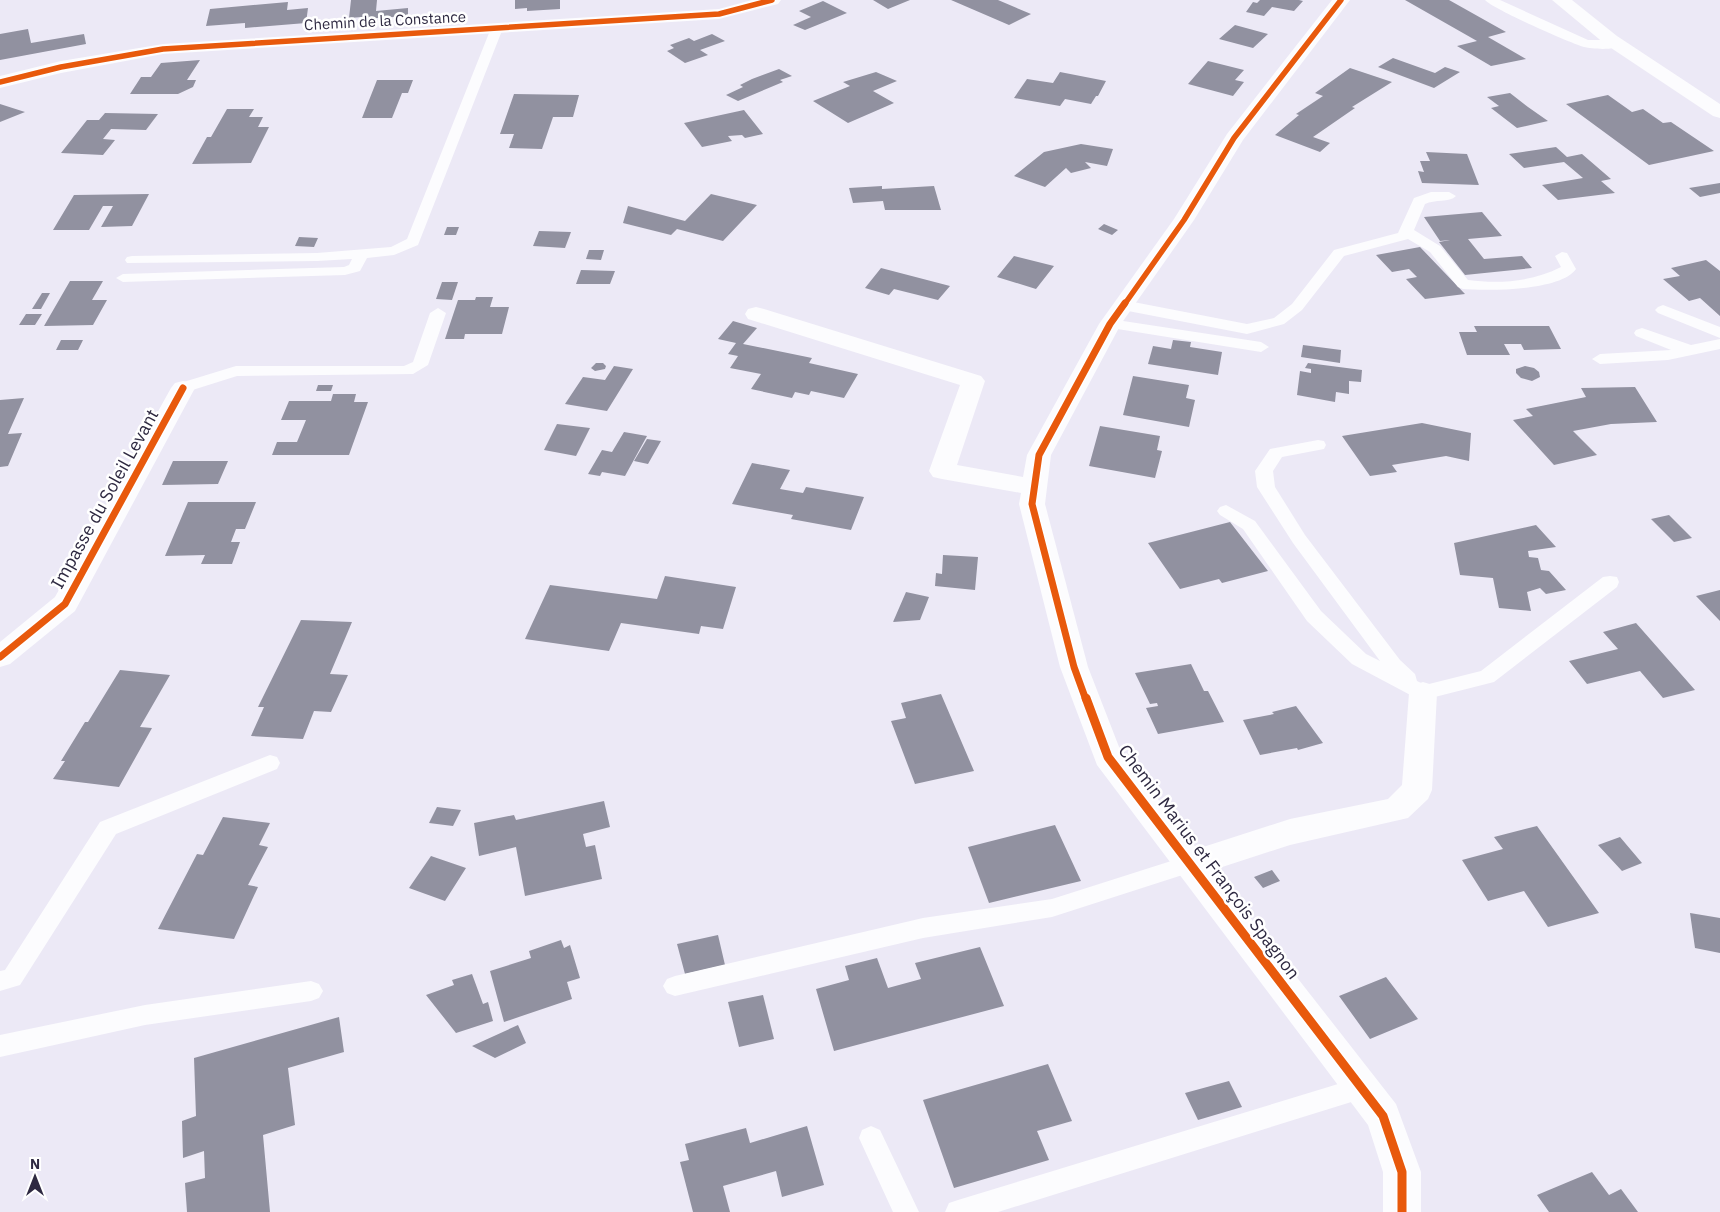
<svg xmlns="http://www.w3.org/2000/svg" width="1720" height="1212" font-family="'IBM Plex Sans',sans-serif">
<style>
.building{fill:#9191a0}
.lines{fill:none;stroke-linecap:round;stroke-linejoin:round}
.service{fill:#fcfcfe;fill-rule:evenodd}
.minor{fill:#fcfcfe;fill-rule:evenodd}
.tertiary{fill:#fcfcfe;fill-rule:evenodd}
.cycleway-far2-casing{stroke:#fff;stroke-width:8}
.cycleway-far1-casing{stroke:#fff;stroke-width:10}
.cycleway-casing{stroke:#fff;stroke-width:12}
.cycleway-far2{stroke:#e8590c;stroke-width:5.5}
.cycleway-far1{stroke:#e8590c;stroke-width:7}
.cycleway{stroke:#e8590c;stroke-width:9}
.labels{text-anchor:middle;stroke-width:5;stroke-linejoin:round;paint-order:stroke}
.far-street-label{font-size:15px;fill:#2e2941;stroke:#fff}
.street-label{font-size:18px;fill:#2e2941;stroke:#fff}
</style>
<rect width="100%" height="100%" fill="#ece9f6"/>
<path class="building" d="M351 0H377L376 11 408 8V16L363 19 362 17 349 18Z
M515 0H560V9L527 11V8L515 9Z
M873 0H910L888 9Z
M951 0H998L1031 14 1009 25Z
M1260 0H1299L1303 1 1294 11 1272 7 1264 16 1246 12 1253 2 1257 3Z
M1405 0H1449L1506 32 1488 37 1526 59 1491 66 1457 46 1477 41Z
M823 1 847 13 805 30 793 25 811 17 799 11Z
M288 2 287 10 308 8 306 23 245 28V23L206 26 210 9Z
M1235 25 1268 34 1253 48 1219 39Z
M28 29 31 43 84 34 86 44 0 60V34Z
M712 34 725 41 700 50 708 55 685 63 667 51 674 48 670 45 689 38 694 41Z
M1393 58 1435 73 1445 67 1460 72 1434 88 1378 67Z
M200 60 187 80H196L193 87 178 94H130L141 77H151L161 63Z
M1208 61 1244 70 1235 80 1244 82 1233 96 1188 84Z
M1350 68 1392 82 1352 107 1355 108 1313 137 1330 143 1320 152 1275 135 1299 115 1296 114 1323 96 1315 93Z
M779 69 792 76 780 80 783 82 738 101 726 95 743 87 740 85 752 79Z
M876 72 897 81 873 91 894 103 848 123 813 101 850 86 843 82Z
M1060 72 1106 81 1098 96H1096L1091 104 1065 99 1060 106 1014 98 1027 79 1053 83Z
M377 80H413L408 93H402L392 118H362Z
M1510 93 1528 107 1548 121 1517 128 1491 108 1499 106 1487 97Z
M514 94 579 95 573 117H553L542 149 509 148 514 134H500Z
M1608 95 1632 112 1643 109 1663 123 1671 122 1714 151 1649 165 1566 104Z
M0 104 25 112 0 122Z
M227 109H254L249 117H263L258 127H269L251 163 192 164 207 137H211Z
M744 110 763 134 745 138 742 135 728 136 732 141 702 147 684 123Z
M105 113 158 114 146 130 111 129 103 139 115 140 103 155 61 153 87 120H99Z
M1081 144 1113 149 1107 166 1085 162 1091 168 1071 173 1066 168 1045 187 1014 176 1044 152Z
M1556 147 1567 157 1582 154 1611 179 1601 181 1615 193 1558 200 1542 185 1583 178 1564 162 1524 168 1509 154Z
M1426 152 1467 154 1479 185 1422 183 1418 171 1424 172 1420 161H1430Z
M1720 183V193L1700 197 1689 188Z
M882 186V189L934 186 941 210H885L883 201 853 203 849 188Z
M149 194 132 226 101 227 113 206H103L89 230H53L74 195Z
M711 194 757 205 723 241 677 229 671 235 623 223 628 206 685 221Z
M1482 212 1502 236 1468 239 1484 259 1522 256 1532 268 1465 275 1439 242 1450 240 1440 241 1424 217Z
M1104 224 1118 230 1112 235 1098 229Z
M447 227H459L456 235H444Z
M539 231 571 232 565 248 533 246Z
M299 237 318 238 314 247 295 246Z
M1420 247 1465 294 1425 299 1406 279 1417 277 1409 269 1392 272 1376 255Z
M589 250H604L601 260 586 259Z
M1014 256 1054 266 1036 289 997 277Z
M1706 260 1720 271V316L1700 298 1689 301 1663 279 1680 276 1671 268Z
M881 268 950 286 938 300 894 289 889 295 865 288Z
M581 270 615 271 610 284H576Z
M70 281H103L92 300H107L93 325 44 326Z
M442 282H458L452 300 436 299Z
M42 293H50L41 309H32Z
M476 297H493L490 307H509L502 334H465L464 339H445L458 300H475Z
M26 314H42L35 325H19Z
M733 321 757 328 743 344 812 358 809 363 858 374 844 398 811 391 809 395 795 392 792 398 751 389 761 374 730 368 738 356 728 354 736 343 718 339Z
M1474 326H1549L1561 349 1524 350 1521 344H1504L1510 355H1467L1459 332H1477Z
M61 340H83L78 350H56Z
M1173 340 1191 342 1190 347 1222 352 1218 375 1148 364 1153 346 1171 349Z
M1303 345 1341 350 1340 363 1301 357Z
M596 363H603L606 366 605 369 595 371 591 368Z
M1308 363 1362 370 1361 382 1349 381V394L1336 392 1335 402 1297 395 1300 371 1311 373V369L1305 368Z
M614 366 633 369 607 411 565 404 583 377 605 380Z
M1525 366 1534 368 1539 372 1540 377 1532 381 1521 378 1516 373V369Z
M1133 376 1189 385 1186 398 1195 400 1189 427 1123 415Z
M318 385H333L331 391H316Z
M1635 387 1657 422 1611 424 1573 431 1597 455 1554 465 1513 420 1533 416 1526 409 1586 397 1581 388Z
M333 394H356L354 402H368L349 455H272L277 442H297L306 420H281L289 401H331Z
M24 398 8 434 22 433 8 466 0 467V400Z
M1422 423 1471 433 1469 461 1446 456 1392 465 1397 472 1370 476 1342 436Z
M557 424 590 428 576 456 544 450Z
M1100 426 1160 436 1157 450 1162 451 1155 478 1089 466Z
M624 432 647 436 625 476 602 472 600 476 588 474 602 450 612 452Z
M647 439 661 441 648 464 634 461Z
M173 461H228L218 484 162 485Z
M752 463 790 470 780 489 803 493 806 487 864 497 851 530 791 519 793 515 732 504Z
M188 502H256L245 529H236L231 542H240L232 564H201L205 555 165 556Z
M1669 515 1692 538 1674 542 1651 519Z
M1230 522 1268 571 1222 583 1219 579 1180 589 1148 543Z
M1536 525 1556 547 1528 551 1529 557 1538 558 1541 570 1549 571 1566 590 1546 594 1540 588 1527 592 1531 611 1499 608 1493 578 1460 575 1454 543Z
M943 555 978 557 975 590 935 586 936 573 942 574Z
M665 576 736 587 723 629 701 626 699 634 621 623 609 651 525 639 550 585 657 599Z
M1720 590V621L1696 596Z
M906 592 929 597 920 620 893 622Z
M301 620 352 622 330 674 348 675 331 712 314 711 303 739 251 736 264 707H258Z
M1636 623 1695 690 1663 698 1640 671 1587 684 1569 661 1618 649 1603 632Z
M1191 664 1204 691H1208L1224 722 1158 734 1146 708 1158 706 1157 703 1150 704 1135 673Z
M120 670 170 675 140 727 152 728 119 787 53 779 65 761H61L85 722H88Z
M941 694 974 771 915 784 891 721 906 718 901 703Z
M1296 706 1323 743 1298 750 1297 748 1260 755 1243 720 1274 714 1272 712Z
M604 801 610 827 583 834 586 847 595 845 602 879 525 896 516 847 479 856 474 823 514 815 516 820Z
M437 807 461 810 453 826 429 823Z
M223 817 270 823 259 845 268 847 248 885 258 887 234 939 158 929 197 854 203 855Z
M1055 825 1081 881 989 903 968 847Z
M1537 826 1599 913 1548 927 1524 891 1488 901 1462 860 1503 849 1494 837Z
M1620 837 1642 863 1622 871 1598 845Z
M431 856 466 868 445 901 409 888Z
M1272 870 1280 881 1263 888 1254 877Z
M1690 913 1720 918V953L1695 948Z
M718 935 725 965 685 974 677 944Z
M561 940 564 948 570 945 580 978 567 982 572 999 504 1022 490 971 531 958 529 951Z
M980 947 1004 1006 834 1051 816 989 849 980 845 966 877 958 888 988 921 979 915 963Z
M472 974 483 1004 488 1002 493 1021 456 1033 426 995 454 985 452 980Z
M1386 977 1418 1019 1370 1039 1339 996Z
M763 995 774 1039 739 1047 728 1002Z
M339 1017 344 1052 288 1068 295 1125 263 1135 270 1212H187L185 1183 205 1178 204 1151 183 1158 182 1121 196 1116 194 1058Z
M518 1025 526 1043 495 1058 472 1046Z
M1048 1064 1072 1121 1037 1131 1049 1160 954 1188 923 1100Z
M1229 1081 1242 1107 1198 1120 1185 1093Z
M807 1126 824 1185 782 1197 776 1171 723 1186 730 1212H693L680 1162 689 1160 685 1144 746 1128 750 1143Z
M1592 1172 1609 1195 1621 1189 1638 1212H1549L1537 1195Z"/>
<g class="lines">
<path class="service" d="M1485 0H1500L1588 40H1616L1622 44C1616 51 1593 49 1584 47 1570 43 1493 9 1485 0Z
M497 24 503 28 418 245 394 255 367 258 360 271 345 275 123 282 116 278 123 274 344 267 349 265 352 259 317 261 127 263 125 260 127 257 132 256 317 253 391 247 407 239 491 28Z
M1431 192H1449L1456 196C1449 203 1435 199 1425 204L1414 230 1440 246 1468 280C1499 284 1532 282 1561 267L1555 256 1562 252 1567 253 1576 269C1561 291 1488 291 1463 289L1458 287 1430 252 1408 239 1344 256 1302 310 1284 324 1247 334 1123 310 1115 305 1123 300 1247 324 1274 318 1292 304 1334 250 1398 233 1414 198Z
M1663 305 1720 327V338L1658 313 1655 310 1658 307Z
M438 308 446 313 428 365 413 374 237 376 183 393 177 392 175 388 177 384 236 366H404L413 362 430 313Z
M1110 319 1261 342 1269 347 1261 352 1105 327 1102 324Z
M1642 328 1691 345 1720 339V349L1668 360 1600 364 1592 359 1600 354 1671 350 1636 336 1634 333 1636 330Z
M1318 440 1324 441 1326 445 1324 449 1282 457 1273 471 1275 487 1305 535 1400 660 1415 674 1417 681 1425 685 1481 671 1603 577 1610 576 1617 577 1619 582 1617 587 1494 682 1423 700 1416 698 1352 664 1307 621 1243 529 1220 515 1217 511 1220 507 1226 505 1255 521 1321 611 1366 654 1380 661 1293 543 1257 487 1255 471 1270 449Z
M270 755 277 757 280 763 277 769 116 834 20 985 0 991V971L5 970 100 822Z
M1190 855 1198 858 1201 864 1198 870 1052 917 923 938 675 996 667 993 663 986 667 979 675 976 923 918 1052 899Z
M311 981 319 984 323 991 319 998 311 1001 145 1025 0 1057V1035L145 1005Z
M1361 1077 1370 1080 1373 1088 1370 1096 1361 1099 998 1212H945L949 1203 958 1200Z
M871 1126 880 1130 919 1212H893L859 1138 862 1130Z"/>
<path class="minor" d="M752 0H781L778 4 719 19 163 54 61 73 0 88V76L61 61 163 44 719 9Z
M1332 0H1350L1243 140 1194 220 1121 324 1051 455 1045 504 1088 667 1121 752 1197 849 1290 819 1388 799 1402 785 1409 693 1413 685 1423 682 1433 685 1437 693 1432 790 1428 799 1408 818 1290 845 1213 870 1396 1104 1421 1172V1212H1383V1172L1368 1125 1097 765 1060 667 1019 504 1021 493 942 479 933 477 929 471 960 385 748 319 745 314 748 309 756 307 764 309 981 376 985 381 957 465 1023 477 1027 455 1099 324 1174 219 1227 134Z
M183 381 191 383 195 388 75 611 10 664 0 667V642L55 597 171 388 175 383Z"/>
<path class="tertiary" d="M1552 0H1572L1617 36 1720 104V118L1713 116 1605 44Z"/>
<g class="cycleway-far2-casing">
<path id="cycleway-far2" d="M0 82 61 67 163 49 719 14 772 0
M1124 305 1184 220 1234 138 1341 0"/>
</g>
<g class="cycleway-far1-casing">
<path id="cycleway-far1" d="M0 657 65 604 183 388
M1086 700 1074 667 1032 504 1039 455 1110 324 1125 303"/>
</g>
<g class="cycleway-casing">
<path id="cycleway" d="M1086 698 1108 757 1383 1116 1402 1172V1212"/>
</g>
<use href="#cycleway-far2" class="cycleway-far2"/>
<use href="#cycleway-far1" class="cycleway-far1"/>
<use href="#cycleway" class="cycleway"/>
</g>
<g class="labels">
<g class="far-street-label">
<text transform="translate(385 21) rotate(-3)" y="5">Chemin de la Constance</text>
</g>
<g class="street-label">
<text transform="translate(105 499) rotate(-61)" y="6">Impasse du Soleil Levant</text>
<text transform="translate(1209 862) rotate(53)" y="6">Chemin Marius et François Spagnon</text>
</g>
</g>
<g transform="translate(35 1177)" stroke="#ffffff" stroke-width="4" paint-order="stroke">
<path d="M0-4L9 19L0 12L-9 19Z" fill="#2e2941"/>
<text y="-8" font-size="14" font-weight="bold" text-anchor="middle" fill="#2e2941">N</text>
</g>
</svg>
